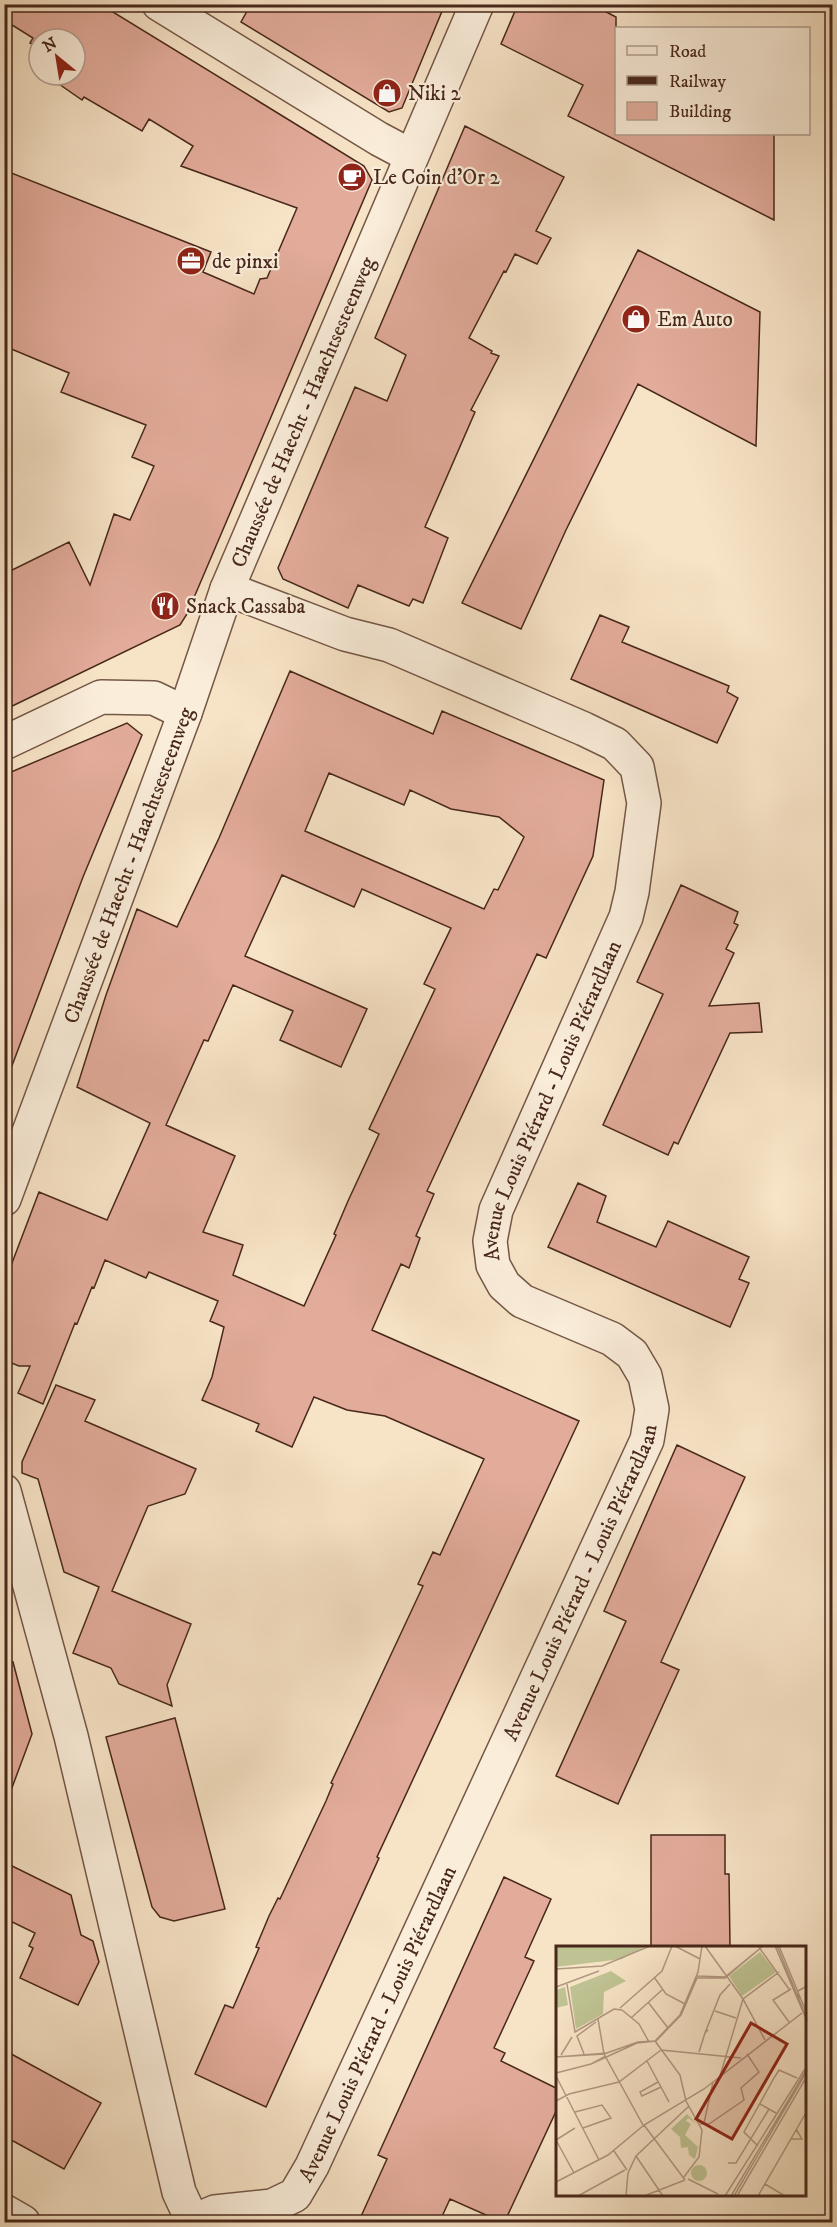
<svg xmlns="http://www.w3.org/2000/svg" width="837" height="2227" font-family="'IM FELL DW Pica',serif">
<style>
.building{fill:#e2ab9a;stroke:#48281b;stroke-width:1.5;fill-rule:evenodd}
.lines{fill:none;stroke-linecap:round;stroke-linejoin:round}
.minor-casing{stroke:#745746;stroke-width:36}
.minor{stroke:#faedda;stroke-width:33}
.rail-casing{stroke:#48281b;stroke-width:7}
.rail{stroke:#faedda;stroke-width:4.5;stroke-dasharray:14;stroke-linecap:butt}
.labels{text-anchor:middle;stroke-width:4.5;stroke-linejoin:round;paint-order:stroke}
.poi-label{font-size:21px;fill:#48281b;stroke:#faedda;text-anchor:start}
.street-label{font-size:21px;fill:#48281b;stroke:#faedda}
.inset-road{fill:none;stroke:#b19882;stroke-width:1.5}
.view{fill:#8f2418;fill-opacity:0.15;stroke:#8f2418;stroke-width:3}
.inset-edge{fill:none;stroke:#48281b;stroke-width:3}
</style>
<rect width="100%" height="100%" fill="#f7e3c6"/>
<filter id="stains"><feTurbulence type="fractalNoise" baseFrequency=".00333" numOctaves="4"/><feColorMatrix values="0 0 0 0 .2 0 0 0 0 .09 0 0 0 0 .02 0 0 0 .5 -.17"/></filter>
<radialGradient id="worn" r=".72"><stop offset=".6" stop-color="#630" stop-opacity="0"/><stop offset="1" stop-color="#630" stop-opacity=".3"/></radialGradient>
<path class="building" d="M4 4H100L364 166 372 180 187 614 180 625 4 710V574L69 542 90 585 114 514 130 520 154 466 132 457 146 425 61 392 69 373 4 346V170L211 252 203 272 254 294 260 279 267 278 297 208 181 166 193 146 149 119 142 131 84 97 82 100 46 75H75V39H39V48L30 43 33 38 4 20Z
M251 4H445L402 108 389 112 241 22Z
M518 4H591L616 17V134H774V220L568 116 583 85 501 44Z
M465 126 564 177 536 231 551 238 537 264 515 254 506 272 504 271 469 338 492 351 491 353 499 356 471 410 475 412 425 527 448 538 423 603 413 599 409 606 358 585 348 608 283 579 278 568 355 387 387 401 406 355 375 338Z
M638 250 760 312 756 446 638 384 566 530 521 629 462 603Z
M600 615 629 627 622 642 729 686 727 692 738 698 717 743 571 679Z
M290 671 433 734 442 711 604 780 593 856 546 958 537 954 427 1191 434 1194 416 1236 420 1238 409 1268 401 1264 372 1330 579 1421 377 1857 379 1858 266 2107 195 2074 225 2005 233 2008 259 1948 256 1947 269 1916 278 1898 280 1899 326 1801 333 1784 331 1783 423 1586 418 1584 433 1552 440 1555 484 1459 385 1416 347 1410 314 1397 292 1447 256 1431 259 1424 202 1400 212 1377 224 1327 210 1321 218 1301 149 1272 146 1278 105 1260 94 1288 92 1287 77 1324 75 1323 43 1404 18 1393 30 1366H19L4 1360V1284L39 1192 107 1220 150 1123 77 1087 106 995 137 909 177 927 219 838ZM329 773 404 805 410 790 451 809 499 817 524 837 498 890 494 889 484 909 305 831ZM282 875 354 907 362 889 451 928 424 984 435 989 369 1129 379 1134 348 1201 334 1234 336 1235 304 1306 233 1275 243 1245 203 1232 235 1156 166 1125 204 1040 208 1041 233 985 293 1011 280 1040 341 1067 367 1009 245 956Z
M127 723 142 735 83 877 7 1079H4V775Z
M681 885 738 912 734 923 738 925 726 949 734 953 709 1006 759 1003 762 1032 730 1033 678 1144 674 1142 668 1155 603 1125 663 994 637 982Z
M578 1183 606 1196 597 1222 656 1247 668 1221 749 1257 739 1279 749 1283 730 1327 548 1247Z
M56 1385 95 1400 85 1421 196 1469 185 1494 148 1506 112 1591 191 1624 167 1685 172 1706 119 1684 111 1668 73 1653 99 1587 64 1572 38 1479 22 1473V1462Z
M677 1445 745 1477 661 1662 679 1670 618 1804 556 1776 626 1621 604 1611Z
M13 1662 32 1734 7 1801 4 1800V1664Z
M175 1718 225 1909 174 1921 160 1917 152 1907 106 1737Z
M651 1835H725V1874H729L730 1948H651Z
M4 1862 71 1895 81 1935 93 1941 99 1962 78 2005 20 1978 33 1948 29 1946 35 1933 4 1918Z
M504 1877 551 1899 525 1957 534 1961 494 2048 505 2053 501 2061 558 2089V2107L504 2223 450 2199 439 2223H358L387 2159 378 2155Z
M4 2050 101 2103 64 2169 4 2136Z"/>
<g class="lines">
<g class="minor-casing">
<g id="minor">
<path d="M159 4 379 139 411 156"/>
<path d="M4 743 101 697 154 698 185 713"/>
<path id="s1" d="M4 1199 185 713 227 589 477 4"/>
<path d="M4 1491 71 1736 179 2192 193 2222"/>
<path d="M4 2211 23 2222"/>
<path id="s2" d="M192 2222 215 2212 272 2206 295 2195 312 2166 647 1440 652 1409 645 1376 632 1354 612 1339 522 1301 504 1285 493 1265 490 1241 496 1210 626 917 632 892 644 803 637 767 615 744 584 729 389 645 345 634 227 589"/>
</g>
</g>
<use href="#minor" class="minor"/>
<g class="rail-casing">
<path id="rail" d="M829 4 832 845"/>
</g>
<use href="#rail" class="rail"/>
</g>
<defs>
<g id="shop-disc" transform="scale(1.5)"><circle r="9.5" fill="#8f2418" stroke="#faedda"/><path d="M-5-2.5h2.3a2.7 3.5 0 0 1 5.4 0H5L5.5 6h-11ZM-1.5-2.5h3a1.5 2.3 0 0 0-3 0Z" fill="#fff"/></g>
<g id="cafe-disc" transform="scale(1.5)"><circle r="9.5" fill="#8f2418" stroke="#faedda"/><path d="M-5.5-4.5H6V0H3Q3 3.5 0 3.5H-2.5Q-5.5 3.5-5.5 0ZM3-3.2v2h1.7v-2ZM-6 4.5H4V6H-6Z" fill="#fff"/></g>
<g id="office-disc" transform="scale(1.5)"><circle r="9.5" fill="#8f2418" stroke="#faedda"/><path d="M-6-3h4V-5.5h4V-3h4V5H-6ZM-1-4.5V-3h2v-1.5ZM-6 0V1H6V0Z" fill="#fff"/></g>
<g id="restaurant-disc" transform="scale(1.5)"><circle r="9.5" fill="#8f2418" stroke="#faedda"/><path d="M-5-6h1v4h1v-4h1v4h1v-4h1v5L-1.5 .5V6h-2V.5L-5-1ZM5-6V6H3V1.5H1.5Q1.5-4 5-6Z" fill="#fff"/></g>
</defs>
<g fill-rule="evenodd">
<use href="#shop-disc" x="387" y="93"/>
<use href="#cafe-disc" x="352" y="177"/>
<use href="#office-disc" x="191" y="261"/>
<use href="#shop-disc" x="636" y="319"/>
<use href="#restaurant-disc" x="165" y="606"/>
</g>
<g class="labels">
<g class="poi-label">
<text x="408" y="100">Niki 2</text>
<text x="373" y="184">Le Coin d'Or 2</text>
<text x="212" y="268">de pinxi</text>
<text x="657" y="326">Em Auto</text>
<text x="186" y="613">Snack Cassaba</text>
</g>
<g class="street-label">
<text dy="7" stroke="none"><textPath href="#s1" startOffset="842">Chaussée de Haecht - Haachtsesteenweg</textPath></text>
<text dy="7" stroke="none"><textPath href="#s1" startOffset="356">Chaussée de Haecht - Haachtsesteenweg</textPath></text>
<text dy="7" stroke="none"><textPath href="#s2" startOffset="1378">Avenue Louis Piérard - Louis Piérardlaan</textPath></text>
<text dy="7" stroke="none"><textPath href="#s2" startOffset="784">Avenue Louis Piérard - Louis Piérardlaan</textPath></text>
<text dy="7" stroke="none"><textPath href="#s2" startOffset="298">Avenue Louis Piérard - Louis Piérardlaan</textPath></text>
</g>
</g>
<g transform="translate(556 1946)">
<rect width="250" height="250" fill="#f7e3c6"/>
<path d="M0 0H90L66 13 0 21ZM204 6 220 26 186 50 173 30ZM55 25 70 35 48 46 47 68 20 83 14 41ZM9 41 12 59 0 62V44ZM131 168 141 178 132 172 130 175 135 178 129 189 142 201 139 213 133 209 132 201 125 202 124 191 115 183ZM135 227a8 8 0 1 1 16 0a8 8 0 1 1-16 0Z" fill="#bfc393"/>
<path class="inset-road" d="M119 0 144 13M149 0 187 53 209 94M202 0 233 43M219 0 251 75M221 0 251 73M223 0 251 68M0 23 46 20 94 0M141 30 169 31 207 0M98 31 110 48 129 58M11 38 19 86 58 63 66 64M0 41 43 25M187 53 223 26M243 54 242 45 251 40M92 56 112 82M64 62 106 25 116 0M66 64 83 78 93 96M159 65 180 72M75 72 106 44M42 73 48 108 87 179M233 76 217 54 235 43M152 84 149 87 164 49 174 38M99 95 124 129 130 155 146 184 143 211 128 231M99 95 124 69 142 26 146 0M105 104 185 112M143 106 149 87M28 108 21 90 40 76M5 109 16 91M0 111 48 108 82 96 99 95M0 111 52 107M91 115 113 156M0 127 35 118 50 110M0 127 35 118 81 97 100 95 125 69 141 32H169L207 0M0 130 43 214M164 130 187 53M102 136 84 146 86 150 105 141M0 155 13 148 63 136 105 104M204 158 220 167M19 166 46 159 55 172 27 182M148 177 157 136M144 178H153L188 154 185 142 203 126 191 108M88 179 129 234M235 193H246L240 183M0 194 18 227M0 194 19 182M202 200 188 186 218 132 223 124 241 132M58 205 71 224M80 210 107 250M172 217H180L213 163M132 233 162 248M0 236 52 209 88 179 148 143 246 67M209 238 229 250M22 250 69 224M70 250 72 227 80 210 133 160M88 250 129 234M169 250 249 123M175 250 251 123M178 250 251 125M181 250 251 130M202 250 251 165"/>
<path class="view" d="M195 77 231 98 176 193 140 173Z"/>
<rect width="250" height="250" class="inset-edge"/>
</g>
<rect width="837" height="2227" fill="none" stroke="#f7e3c6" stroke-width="24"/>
<rect x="6" y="6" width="825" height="2215" fill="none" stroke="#48281b" stroke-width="3"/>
<rect x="12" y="12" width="813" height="2203" fill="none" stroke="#48281b" stroke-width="1.5"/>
<rect x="615" y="27" width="195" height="108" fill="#faedda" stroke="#b39e8e" stroke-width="1.5"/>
<rect x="627" y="46" width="30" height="9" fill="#faedda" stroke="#b39e8e" stroke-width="1.5"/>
<text x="669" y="57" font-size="18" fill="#48281b">Road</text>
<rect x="627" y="76" width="30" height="9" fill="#48281b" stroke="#b39e8e" stroke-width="1.5"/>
<text x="669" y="87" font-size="18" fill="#48281b">Railway</text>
<rect x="627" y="102" width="30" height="18" fill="#e2ab9a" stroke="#b39e8e" stroke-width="1.5"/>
<text x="669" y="117" font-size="18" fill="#48281b">Building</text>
<g transform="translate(57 57) rotate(330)"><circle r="28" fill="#faedda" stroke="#b39e8e" stroke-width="1.5"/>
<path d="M0-4.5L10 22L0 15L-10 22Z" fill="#8f2418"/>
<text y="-9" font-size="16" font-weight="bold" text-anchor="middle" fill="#48281b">N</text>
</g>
<rect width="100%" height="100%" filter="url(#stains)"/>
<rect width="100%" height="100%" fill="url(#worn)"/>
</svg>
